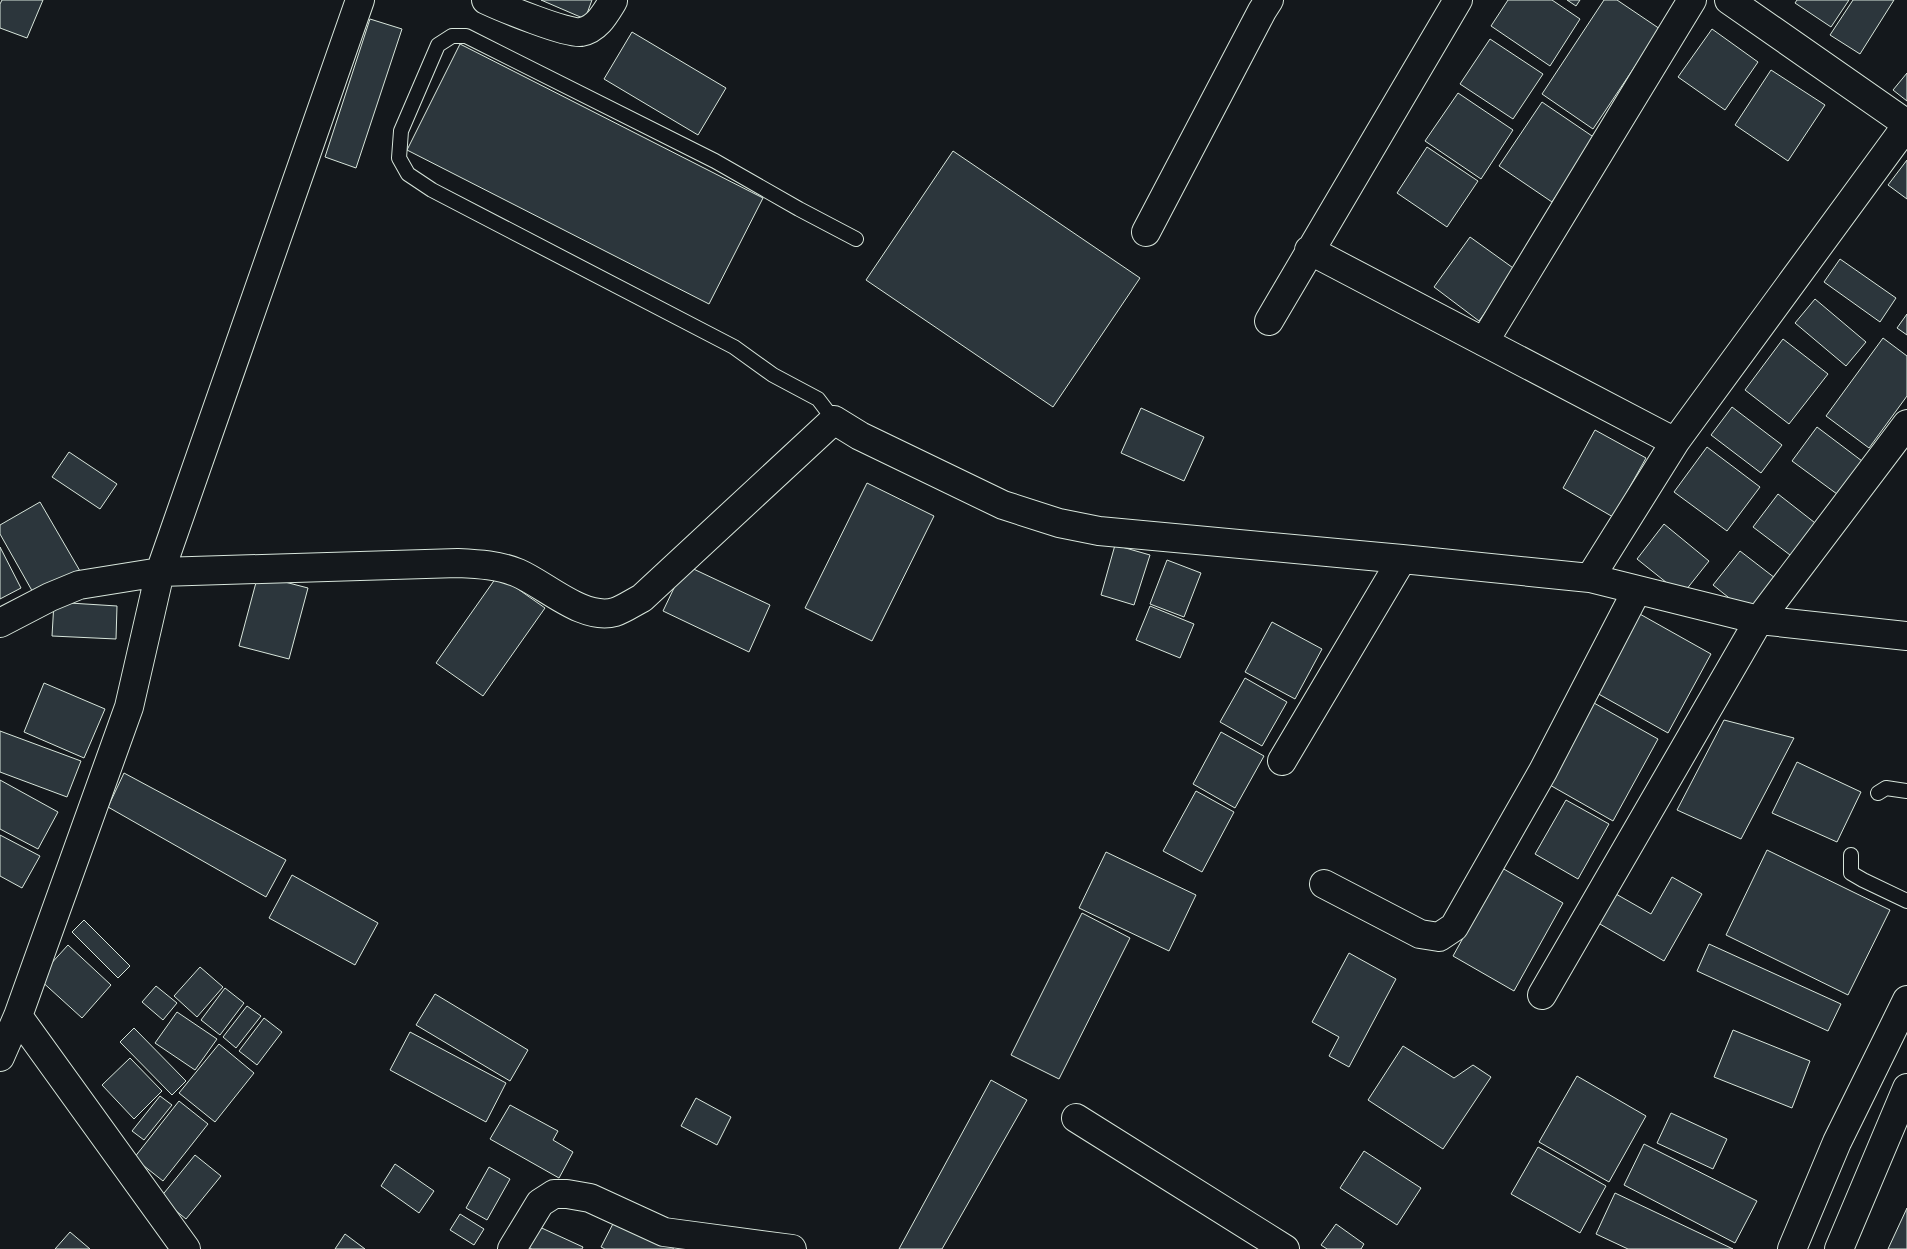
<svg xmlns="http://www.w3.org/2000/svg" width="1907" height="1249" font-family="Manrope,sans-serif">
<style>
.building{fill:#2c363c;stroke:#d8e6dc}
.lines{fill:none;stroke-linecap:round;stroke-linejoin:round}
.service-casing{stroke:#d8e6dc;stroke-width:16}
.minor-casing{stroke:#d8e6dc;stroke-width:30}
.secondary-casing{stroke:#d8e6dc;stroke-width:30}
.service{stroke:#14181c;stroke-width:14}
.minor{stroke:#14181c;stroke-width:28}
.secondary{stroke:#14181c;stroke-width:28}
</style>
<rect width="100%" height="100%" fill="#14181c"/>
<path class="building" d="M2 0H43L27 38 0 28V4Z
M541 0H592L585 19Z
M1508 0H1552L1580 19 1550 66 1491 26Z
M1567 0H1580L1576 6Z
M1604 0H1617L1660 29 1593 129 1542 94Z
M1797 0H1849L1831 27 1795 3Z
M1853 0H1894L1860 54 1830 35Z
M370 19 402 29 356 168 325 157Z
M1712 29 1758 62 1725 110 1678 77Z
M632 32 726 88 698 135 604 79Z
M1490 39 1543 74 1513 119 1460 84Z
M460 44 763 198 709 304 407 150Z
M1771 70 1825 105 1788 161 1735 125Z
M1907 73V101L1893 90Z
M1458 93 1513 130 1481 179 1425 141Z
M1542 102 1595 138 1552 202 1499 166Z
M1427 147 1478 181 1447 227 1397 193Z
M953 151 1140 278 1053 407 866 280Z
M1907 160V199L1888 185Z
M1470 237 1516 270 1479 321 1434 287Z
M1840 259 1896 298 1880 322 1824 282Z
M1815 299 1866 342 1846 366 1795 323Z
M1907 314V335L1897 328Z
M1883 338 1907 356V396L1869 448 1826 416Z
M1783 339 1828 374 1789 424 1745 390Z
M1732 407 1782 445 1761 473 1711 435Z
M1141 408 1204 437 1184 481 1121 453Z
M1817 427 1862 461 1837 494 1792 461Z
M1595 430 1646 458 1613 517 1563 488Z
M1707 447 1760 487 1727 531 1674 492Z
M69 452 117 484 100 509 52 477Z
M867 483 934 516 872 641 805 608Z
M1778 494 1819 526 1794 558 1753 527Z
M40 502 80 571 35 596 0 534V525Z
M1664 524 1709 561 1682 595 1637 559Z
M1115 545 1150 555 1134 605 1101 595Z
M0 547 21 588 0 599Z
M1740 551 1775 578 1748 613 1713 585Z
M1167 560 1201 573 1184 617 1150 604Z
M685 565 770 605 749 652 663 611Z
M258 575 308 588 289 659 239 646Z
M498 575 545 608 483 696 436 663Z
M54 602 117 606 116 639 52 636Z
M1150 606 1194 624 1180 658 1136 640Z
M1638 613 1711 654 1668 733 1595 692Z
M1272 622 1322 649 1295 699 1245 672Z
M1245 678 1287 702 1262 746 1220 722Z
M44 683 105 709 84 758 24 732Z
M1594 703 1658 739 1613 821 1548 784Z
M1724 720 1794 738 1741 839 1677 810Z
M0 731 81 761 67 797 0 772Z
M1221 732 1264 756 1235 808 1193 784Z
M1797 762 1861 792 1837 842 1772 813Z
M124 773 286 860 266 897 108 807Z
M0 780 58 812 38 849 0 829Z
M1196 791 1234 812 1202 872 1163 851Z
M1566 800 1609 824 1578 879 1535 854Z
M0 835 40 856 22 888 0 876Z
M1767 850 1890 910 1848 995 1726 935Z
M1106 852 1196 895 1169 951 1079 908Z
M1502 868 1563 903 1514 991 1453 956Z
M292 875 378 923 355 965 269 918Z
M1672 877 1702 894 1664 961 1593 920 1609 890 1651 914Z
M1082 913 1130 938 1059 1079 1011 1055Z
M84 920 130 966 118 978 72 932Z
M1709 944 1841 1004 1828 1031 1697 971Z
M68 945 111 985 82 1018 38 978Z
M1349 953 1396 979 1349 1067 1329 1056 1339 1037 1312 1022Z
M200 967 223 987 197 1017 174 996Z
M156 986 177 1003 163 1020 142 1002Z
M225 988 244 1003 220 1035 201 1020Z
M435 994 528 1050 510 1081 416 1025Z
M247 1006 261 1016 236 1048 223 1037Z
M177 1012 217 1039 195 1070 155 1043Z
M264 1018 282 1032 257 1065 239 1051Z
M134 1028 186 1081 172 1095 120 1042Z
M1733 1030 1810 1061 1792 1108 1714 1077Z
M410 1032 506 1083 486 1122 390 1070Z
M219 1044 254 1073 215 1122 179 1093Z
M1403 1046 1454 1078 1473 1065 1491 1077 1443 1149 1368 1100Z
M130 1058 162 1091 134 1119 102 1085Z
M1577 1076 1646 1116 1609 1182 1539 1142Z
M991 1080 1027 1100 942 1249H899Z
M160 1096 172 1105 144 1140 132 1131Z
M696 1098 731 1117 717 1145 681 1126Z
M179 1101 208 1124 163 1181 134 1158Z
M510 1105 558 1131 553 1140 573 1152 559 1178 490 1139Z
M1671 1113 1727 1139 1713 1169 1657 1143Z
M1644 1144 1757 1201 1735 1243 1624 1185Z
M1538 1147 1606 1186 1580 1233 1511 1194Z
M1364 1151 1421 1188 1397 1225 1340 1188Z
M195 1155 221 1176 186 1219 160 1198Z
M395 1164 434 1191 419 1213 381 1186Z
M489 1167 510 1179 487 1220 466 1208Z
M1615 1193 1733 1249H1628L1596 1234Z
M1907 1208V1249H1888Z
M460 1214 484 1229 474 1245 450 1230Z
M617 1216 675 1245 673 1249H605L601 1247Z
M533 1224 583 1247 582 1249H532L523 1245Z
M1336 1224 1364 1244 1361 1249H1327L1321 1245Z
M70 1232 90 1249H55Z
M345 1234 365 1249H335Z"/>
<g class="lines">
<g class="service-casing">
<path id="service" d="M834 420 818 399 773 375 734 347 432 190 408 174 399 158 401 131 438 45 452 36H466L715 161 799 209 856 239
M1878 793 1886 788 1907 791
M1851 855V873L1863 880 1907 901"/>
</g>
<g class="minor-casing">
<path id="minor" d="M486 0C501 7 569 35 581 32 597 29 605 14 613 1
M1729 0 1907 124
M1146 232 1262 11 1269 0
M1309 250 1675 442
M1269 321 1458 0
M1484 342 1692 0
M1590 578 1675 442 1907 125
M0 623 50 597 79 585 160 572 458 563C479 564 499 565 518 573 546 585 583 621 615 612 624 609 634 602 642 598L834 420 860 436 1003 505 1059 523 1099 531 1402 559 1590 578 1759 620 1907 636
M1282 761 1402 559
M1324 884 1420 934 1439 937 1454 927 1543 771 1637 590
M1542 995 1759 620 1907 424
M18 1016 186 1249
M0 1057 18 1016 129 707 160 572 360 0
M1076 1118 1285 1249
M512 1249 540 1203 554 1194H567L590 1198 664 1232 792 1249"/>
</g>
<g class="secondary-casing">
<path id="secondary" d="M1792 1249 1837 1142 1907 1000
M1839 1249 1907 1088"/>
</g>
<use href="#service" class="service"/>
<use href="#minor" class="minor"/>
<use href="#secondary" class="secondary"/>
</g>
</svg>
